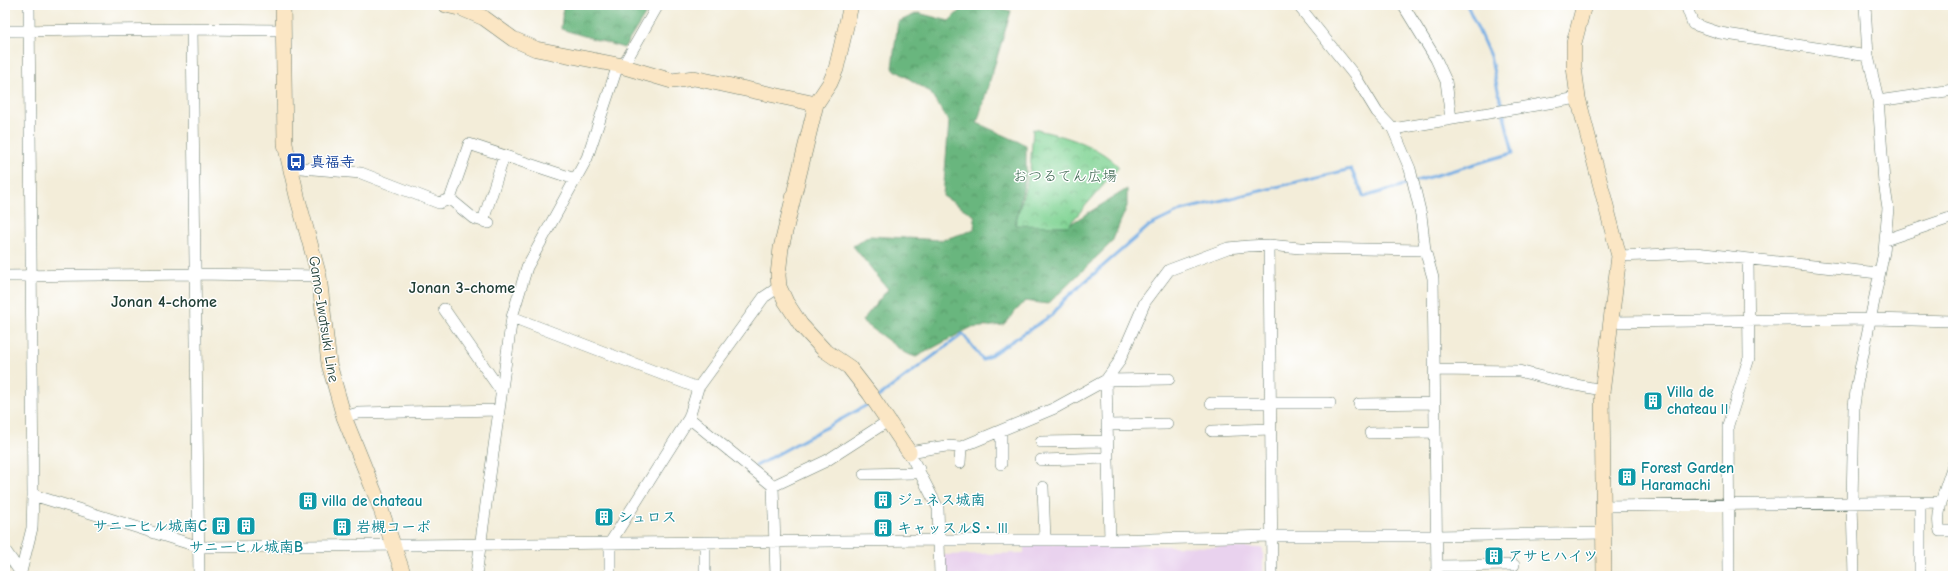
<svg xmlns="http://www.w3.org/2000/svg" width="1958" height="581" font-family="'Comic Neue','Klee One',sans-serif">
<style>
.built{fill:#e9d2ee}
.forest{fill:url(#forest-crowns);stroke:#447a59}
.park{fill:url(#park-crowns);stroke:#508864}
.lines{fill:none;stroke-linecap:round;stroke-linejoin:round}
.stream{stroke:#74ade4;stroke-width:3}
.street-casing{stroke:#697b6e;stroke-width:12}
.secondary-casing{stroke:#697b6e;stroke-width:16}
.street{stroke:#fff;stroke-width:11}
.secondary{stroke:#fbe6c4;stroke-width:15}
.labels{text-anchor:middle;stroke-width:3;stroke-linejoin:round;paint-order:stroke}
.transit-label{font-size:15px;font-weight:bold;fill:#164399;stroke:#fff;text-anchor:start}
.park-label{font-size:15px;fill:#38634c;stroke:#fff}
.street-label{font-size:15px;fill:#1f3d34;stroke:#fff}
.culture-label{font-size:15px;font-weight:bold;fill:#0d838f;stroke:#fff;text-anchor:start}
.neighbourhood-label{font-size:16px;font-weight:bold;fill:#1f3d34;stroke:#fff}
</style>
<defs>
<pattern id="forest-crowns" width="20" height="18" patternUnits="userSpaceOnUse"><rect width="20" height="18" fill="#69b67e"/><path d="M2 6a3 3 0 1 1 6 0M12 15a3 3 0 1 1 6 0" fill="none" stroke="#569568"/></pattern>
<pattern id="park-crowns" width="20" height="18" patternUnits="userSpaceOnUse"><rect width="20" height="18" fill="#82d495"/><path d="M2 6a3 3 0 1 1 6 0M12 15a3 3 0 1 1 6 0" fill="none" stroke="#6aad7a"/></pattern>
</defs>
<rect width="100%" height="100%" fill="#fff"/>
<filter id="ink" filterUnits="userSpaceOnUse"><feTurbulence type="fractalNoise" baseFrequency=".025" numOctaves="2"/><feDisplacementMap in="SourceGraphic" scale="8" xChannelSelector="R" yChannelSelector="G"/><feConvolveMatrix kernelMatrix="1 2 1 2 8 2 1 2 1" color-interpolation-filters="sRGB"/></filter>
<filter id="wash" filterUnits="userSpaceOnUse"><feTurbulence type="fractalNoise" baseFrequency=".012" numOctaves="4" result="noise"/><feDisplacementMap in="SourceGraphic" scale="16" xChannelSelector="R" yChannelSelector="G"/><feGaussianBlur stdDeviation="0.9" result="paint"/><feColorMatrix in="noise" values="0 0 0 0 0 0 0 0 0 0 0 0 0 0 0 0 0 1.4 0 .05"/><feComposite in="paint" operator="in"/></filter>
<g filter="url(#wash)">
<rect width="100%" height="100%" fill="#f3edd9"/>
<path class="built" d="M1024 543 1263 548V576H944V555L1024 553Z"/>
<path class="forest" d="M557 5H645L650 7 624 48 561 29 563 8Z
M965 5H985L1011 11 977 123 1026 145V175L1015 225 1067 226 1127 189V206L1112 242 1048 304 1025 301 1003 325 970 328 916 357 905 353 862 321 888 289 853 246 869 236 942 240 974 230 975 216 943 196 949 122 930 92 892 68 898 22 918 13 949 21Z"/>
<path class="park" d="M1033 129C1064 136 1097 144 1119 167L1068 226 1015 225 1030 170Z"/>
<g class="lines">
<path class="stream" d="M1416 181 1513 153 1490 56 1467 5
M878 397 963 334 983 360 1052 315 1064 300 1149 226 1182 210 1351 169 1364 197 1411 183
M756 466 867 405"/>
</g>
</g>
<g filter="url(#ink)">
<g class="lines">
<g class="street-casing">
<path id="street" d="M1298 5 1355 76 1377 112 1393 129 1410 169 1421 215 1425 250 1433 278 1437 576
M1403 5 1436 59 1446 81 1451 119
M1686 5 1693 24 1720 33 1868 56
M192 29 199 576
M5 31 192 29 283 30
M623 66 658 5
M1878 101 1953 90
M1393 129 1578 98
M289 167 361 173 439 203 450 199 469 144 575 179
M450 199 473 218 489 223
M483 221 504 156
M1885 240 1953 217
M1269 245 1272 576
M1619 256 1695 253 1878 273
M5 276 197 274 319 276
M444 309 501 391
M512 317 698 388
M1612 322 1871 319 1953 321
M1435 370 1519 371 1565 383 1602 390
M1106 380 1110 540
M1106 380 1169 379
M1211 403H1330
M1359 404 1435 403
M344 417 358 413 499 410
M689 418 773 486 776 576
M1107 425 1167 424
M1001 431V464
M1212 431 1271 429
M1370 433 1435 432
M1041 442 1107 441
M1041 460 1108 458
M960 463 961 447
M1953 465C1948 482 1934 513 1940 531H1953
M864 474 914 473 919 469
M773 486 826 461 888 421
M1043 487 1045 540
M33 495 200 547 940 540H1110L1272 536H1436L1604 533
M1920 502V576
M1604 506 1941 502
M705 542V576
M5 550 22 575
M1437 566 1514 565
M21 572 32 528 33 495 29 5
M476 576 512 317 527 267 587 158 618 65
M610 576V543L689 418 698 388 764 297 779 287
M940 576 938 508 909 452 946 446 961 447 1055 408 1106 380 1119 362 1145 302 1169 270 1228 248 1248 246 1269 245 1300 248 1425 250
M1729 576 1728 425 1749 358 1748 259
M1854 576 1852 503 1854 406 1857 384 1884 252 1888 208 1884 182 1878 99 1868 56 1865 5"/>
</g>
<g class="secondary-casing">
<path id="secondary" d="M283 5 285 144 297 196 319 276 329 364 344 417 378 501 404 576
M446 5 463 9 484 18 513 39 536 49 618 65 672 81 694 78 816 104
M851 5 836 69 830 83 816 104 781 248 778 275 779 287 786 302 801 325 824 350 849 367 870 394 909 452
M1584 5 1574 43V67L1578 98 1619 256 1602 393 1604 576"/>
</g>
<use href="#street" class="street"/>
<use href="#secondary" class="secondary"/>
</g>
</g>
<defs>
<g id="bus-square" transform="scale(1)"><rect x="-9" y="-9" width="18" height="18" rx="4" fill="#1a4fb4" stroke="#fff"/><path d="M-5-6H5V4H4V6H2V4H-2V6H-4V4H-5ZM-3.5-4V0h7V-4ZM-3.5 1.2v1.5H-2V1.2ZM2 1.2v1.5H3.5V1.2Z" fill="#fff"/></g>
<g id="building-square" transform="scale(1)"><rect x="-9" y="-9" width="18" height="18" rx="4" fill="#0f9aa8" stroke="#fff"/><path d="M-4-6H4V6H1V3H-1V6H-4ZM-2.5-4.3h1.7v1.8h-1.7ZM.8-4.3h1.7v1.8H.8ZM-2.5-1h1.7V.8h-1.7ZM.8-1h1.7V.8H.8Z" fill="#fff"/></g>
</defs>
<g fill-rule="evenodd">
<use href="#bus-square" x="296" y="162"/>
<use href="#building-square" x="1653" y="401"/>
<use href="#building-square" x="1627" y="477"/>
<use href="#building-square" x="883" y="500"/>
<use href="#building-square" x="308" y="501"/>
<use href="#building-square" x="604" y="517"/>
<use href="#building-square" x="221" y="526"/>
<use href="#building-square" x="246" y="526"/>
<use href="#building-square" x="342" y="527"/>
<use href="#building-square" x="883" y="528"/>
<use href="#building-square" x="1494" y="556"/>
</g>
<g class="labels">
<g class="transit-label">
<text x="310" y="167">真福寺</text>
</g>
<g class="park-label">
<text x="1065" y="181">おつるてん広場</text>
</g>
<g class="street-label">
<text transform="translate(324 319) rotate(81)" y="5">Gamo-Iwatsuki Line</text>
</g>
<g class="culture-label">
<text x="1667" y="397">Villa de<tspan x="1667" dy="17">chateauⅡ</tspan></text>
<text x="1641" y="473">Forest Garden<tspan x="1641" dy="17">Haramachi</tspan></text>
<text x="897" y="505">ジュネス城南</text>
<text x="322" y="506">villa de chateau</text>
<text x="618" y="522">シュロス</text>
<text x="207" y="531" text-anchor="end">サニーヒル城南C</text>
<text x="356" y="532">岩槻コーポ</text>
<text x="897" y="533">キャッスルS・Ⅲ</text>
<text x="246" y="552" text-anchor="middle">サニーヒル城南B</text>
<text x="1508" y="561">アサヒハイツ</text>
</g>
<g class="neighbourhood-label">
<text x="462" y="293">Jonan 3-chome</text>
<text x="164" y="307">Jonan 4-chome</text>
</g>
</g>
<rect width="1958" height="581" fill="none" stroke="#fff" stroke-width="20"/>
</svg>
